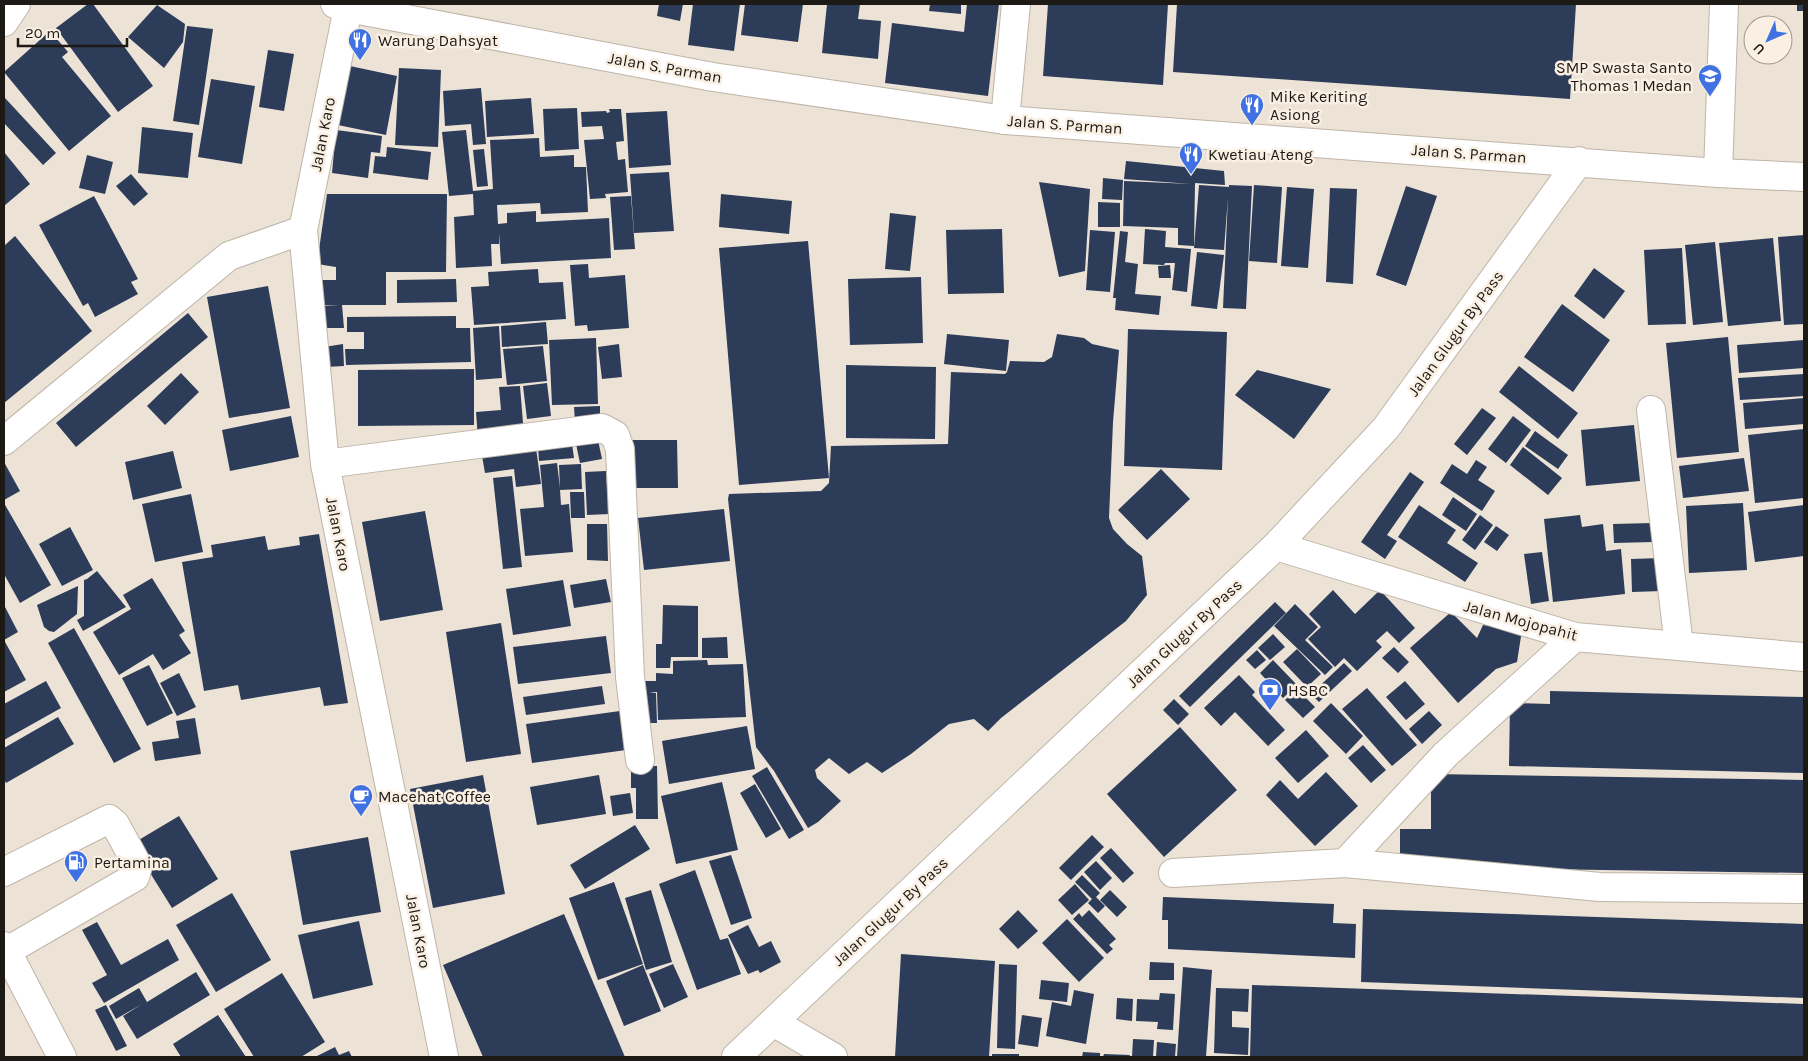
<svg xmlns="http://www.w3.org/2000/svg" width="1808" height="1061" font-family="Karla,sans-serif">
<style>
.building{fill:#2d3c59}
.lines{fill:none;stroke-linecap:round;stroke-linejoin:round}
.minor-casing{stroke:#bfb5a8;stroke-width:30}
.major-casing{stroke:#bfb5a8;stroke-width:30}
.minor{stroke:#fff;stroke-width:28}
.major{stroke:#fff;stroke-width:28}
.labels{text-anchor:middle;stroke-width:5;stroke-linejoin:round;paint-order:stroke}
.poi-label{font-size:16px;fill:#1d1a15;stroke:#f9efe2;text-anchor:start}
.street-label{font-size:16px;fill:#1d1a15;stroke:#f9efe2}
</style>
<rect width="100%" height="100%" fill="#ece2d5"/>
<path class="building" d="M88 4H93L153 86 118 112 56 28Z
M659 4H683L680 21 657 16Z
M693 4H740L734 51 688 45Z
M745 4H803L798 42 741 35Z
M827 4H860L858 19 881 21 878 59 822 53Z
M930 4H961V14L929 11Z
M967 4H999L988 96 885 83 892 23 964 32Z
M1048 4H1168L1163 85 1043 76Z
M1177 4H1576L1570 99 1173 72Z
M1797 4H1804V11H1797Z
M157 5 185 24 183 42 164 68 128 37Z
M187 26 213 29 199 125 173 121Z
M50 31 68 52 62 57 111 116 69 151 4 72Z
M268 50 294 54 284 111 259 107Z
M350 66 397 76 386 135 338 125Z
M399 68 441 70 438 147 395 145Z
M211 79 255 86 242 164 198 157Z
M481 88 486 144 473 145 471 124 445 126 443 91Z
M5 98 56 153 43 165 4 123Z
M531 98 534 134 487 137 485 101Z
M577 108 579 149 545 151 543 109Z
M609 109H621L624 141 616 142 618 160 625 159 628 192 605 194 606 198 590 199 584 140 604 139 602 126 582 127 581 112 606 111 607 113 610 112Z
M667 111 671 165 629 168 626 113Z
M142 127 193 133 188 178 138 173Z
M336 130 382 136 380 153 371 152 368 178 332 173Z
M466 130 473 191 493 189 490 140 539 138 540 157 574 155V167H586L588 212 541 214 540 203 497 205 498 224 507 223V213L536 211V222L609 218 611 258 501 264 499 233V244H491L492 266 456 268 454 217 474 215 473 194 449 196 442 132Z
M387 147 431 152 428 180 373 173 375 156 386 157Z
M484 149 488 186 477 187 473 150Z
M4 152 30 184 4 206Z
M87 155 113 162 105 194 79 188Z
M1126 161 1224 171 1225 185 1195 183 1194 246 1178 245V228L1123 226 1124 181 1191 184 1124 179Z
M669 172 674 231 634 233 630 174Z
M131 174 148 194 134 206 116 186Z
M1103 178 1123 180 1122 200 1102 199Z
M1039 182 1090 189 1085 271 1059 277Z
M1199 185 1229 187V185L1252 186 1246 309 1223 308 1228 197 1224 250 1194 248Z
M1254 185 1282 187 1277 263 1249 261Z
M1406 186 1437 196 1406 286 1376 275Z
M1287 187 1314 189 1308 268 1281 266Z
M1330 188 1357 189 1353 284 1326 282Z
M327 194H447L446 272H386V305H342L344 328H319V306H339L318 305 316 280H336V267L317 264Z
M721 194 792 201 789 234 719 227Z
M94 196 138 279 131 282 138 294 95 317 88 303 83 306 39 225Z
M631 196 635 249 614 250 610 197Z
M1098 202 1120 203V227H1098Z
M890 213 916 216 910 271 885 269Z
M1002 229 1004 293 948 294 946 230Z
M1145 229 1166 231 1165 247 1191 249 1187 292 1172 290 1175 263H1165L1164 265 1143 264Z
M1090 230 1115 232 1110 292 1086 290Z
M1120 231 1128 232 1125 262 1138 264 1135 294 1161 296 1159 315 1115 310 1116 298H1113Z
M1804 235V324L1784 325 1778 237Z
M15 236 92 331 4 403V246Z
M1773 238 1781 321 1728 326 1719 243Z
M808 241 829 478 739 485 719 248Z
M1715 242 1723 322 1693 325 1685 245Z
M1682 248 1686 324 1648 325 1644 250Z
M1197 252 1224 255 1217 309 1191 306Z
M588 264 589 278 625 275 629 328 588 331 587 325 575 326 570 265Z
M1170 265 1171 278H1159L1158 266Z
M1594 268 1625 291 1604 319 1574 296Z
M538 269 539 283 563 282 566 319 474 325 471 287 489 286 488 272Z
M921 277 923 343 850 345 848 279Z
M456 279 457 302 397 303V280Z
M268 286 290 408 229 418 207 297Z
M1562 304 1610 340 1573 392 1524 357Z
M188 313 208 337 76 447 56 423Z
M456 316V328H470L471 362 346 365 345 349H364V332H347V317Z
M546 322 548 344 502 347 501 326Z
M499 326 502 378 476 380 473 328Z
M1128 329 1227 332 1222 470 1124 466Z
M947 334 1009 340 1006 371 944 364Z
M1057 334 1084 338 1092 344 1119 350 1113 422 1109 518 1113 529 1127 544 1142 556 1147 595 1126 621 1001 718 988 731 974 719 949 724 911 754 882 773 867 762 849 774 829 758 815 770 817 778 841 801 818 822 808 828 774 771 756 747 728 499 729 494 821 491 829 483 831 446 948 444 951 372 1005 374 1007 372 1010 361 1044 362 1052 357Z
M1728 337 1739 452 1677 458 1666 343Z
M596 338 598 404 552 405 549 340Z
M1804 340V368L1739 373 1737 345Z
M343 344 344 366 326 367 324 347Z
M619 344 622 377 602 379 598 347Z
M543 346 547 381 507 385 503 349Z
M846 365 936 367 935 439 846 438Z
M1519 366 1578 413 1558 439 1499 392Z
M474 369V425L358 426V370Z
M1257 370 1331 389 1294 439 1235 395Z
M181 373 199 392 165 425 147 406Z
M1804 374V396L1740 400 1738 378Z
M547 383 551 416 527 419 523 386Z
M520 386 524 435 478 439 476 412 501 410 499 387Z
M1804 398V424L1745 429 1743 403Z
M600 406V421L575 422 574 407Z
M1482 408 1496 418 1467 455 1454 444Z
M291 416 299 457 230 471 222 430Z
M1513 416 1531 430 1506 463 1488 449Z
M1634 425 1640 481 1586 486 1581 430Z
M1804 429V498L1755 503 1748 435Z
M1535 431 1568 455 1558 469 1525 446Z
M598 440 602 459 580 463 576 444Z
M631 440H677L678 488H631Z
M572 444 574 458 539 461 538 448Z
M1523 447 1562 478 1548 495 1510 465Z
M536 448 541 484 516 487 514 469 485 473 482 456Z
M173 451 182 488 133 500 125 462Z
M1744 458 1749 491 1683 498 1679 466Z
M1476 460 1487 467 1478 480 1495 491 1482 511 1440 483 1452 464 1467 474Z
M4 462 20 491 4 500Z
M557 463 560 488 559 465 581 464 582 489 560 490 561 505 569 504 573 552 525 556 520 509 544 507 540 465Z
M1161 469 1190 499 1147 540 1118 510Z
M606 471 609 514 587 515 585 472Z
M1410 472 1424 482 1387 535 1397 541 1385 559 1361 542Z
M512 476 522 567 503 569 493 478Z
M570 492H584L585 518H571Z
M191 494 203 552 155 562 142 504Z
M1453 497 1477 514 1466 531 1442 515Z
M4 503 51 585 20 603 4 574Z
M1743 503 1747 570 1689 573 1686 506Z
M1419 505 1456 530 1447 543 1478 563 1465 582 1398 537Z
M1804 505V556L1755 562 1748 512Z
M724 509 730 561 644 570 638 518Z
M425 511 443 610 380 621 362 522Z
M1480 515 1493 525 1475 550 1462 540Z
M1580 515 1582 527 1603 524 1606 551 1621 549 1625 594 1553 602 1544 519Z
M1653 523V542L1614 543 1613 524Z
M587 524H607L608 561 587 560Z
M1496 526 1509 535 1497 551 1484 542Z
M70 527 93 570 62 586 39 544Z
M319 534 348 703 324 706 320 687 241 700 238 685 204 691 182 562 213 557 211 545 265 536 268 550 300 545 299 537Z
M1542 552 1549 601 1531 604 1524 554Z
M1662 558 1663 591 1632 592 1631 559Z
M97 571 126 607 83 631 77 620 84 616V580L87 579Z
M152 578 185 631 179 635 191 653 163 670 153 654 119 675 93 632 131 609 123 595Z
M606 579 611 602 574 608 570 585Z
M563 580 571 626 513 635 506 589Z
M78 586 77 614 54 632 49 631 44 627 37 605Z
M1333 590 1355 614 1380 590 1415 628 1399 643 1387 631 1376 641 1382 647 1357 671 1344 658 1335 667 1308 639 1321 627 1309 614Z
M1275 602 1286 613 1190 707 1179 696Z
M1295 604 1318 627 1305 640 1333 667 1325 675 1274 626Z
M4 605 18 632 4 640 26 680 4 692Z
M663 605 698 606V657H671L670 668H656V644H662Z
M1451 612 1477 638 1483 625 1522 630 1517 662 1496 669 1458 703 1410 648Z
M501 623 521 754 466 762 446 632Z
M74 628 141 749 114 763 48 643Z
M1273 634 1285 647 1270 660 1258 648Z
M606 636 611 673 518 684 513 647Z
M727 637 728 658H702V638Z
M1394 647 1409 662 1398 673 1382 658Z
M1297 649 1321 674 1307 687 1283 662Z
M1257 650 1266 660 1255 669 1246 660Z
M707 660 708 665 743 664 746 717 658 720 657 692H649L656 693 657 723H648L643 681H656V673L673 674V661Z
M1273 660 1297 685 1283 698 1260 673Z
M1344 663 1352 671 1319 702 1311 694Z
M149 665 173 713 147 726 122 678Z
M179 673 196 707 177 716 160 683Z
M1239 675 1255 692 1252 695 1285 730 1268 746 1235 712 1221 726 1204 708Z
M46 681 61 708 4 740V704Z
M1405 681 1425 704 1406 720 1386 697Z
M602 686 605 704 526 715 523 697Z
M1367 688 1417 745 1392 766 1342 709Z
M1297 689 1315 707 1303 718 1285 700Z
M1550 691 1804 697V773L1509 766 1510 703 1550 704Z
M1174 699 1189 714 1178 725 1163 710Z
M1331 703 1363 736 1346 754 1313 721Z
M620 711 626 750 532 763 526 724Z
M1429 711 1442 725 1422 744 1409 729Z
M58 717 74 744 6 783 4 779V748Z
M195 718 201 754 155 761 152 742 179 738 176 721Z
M747 726 755 769 669 784 662 741Z
M1180 727 1237 790 1164 857 1107 794Z
M1306 730 1329 756 1298 783 1275 758Z
M1363 745 1386 770 1371 783 1348 758Z
M631 766H657L658 819H636V788H631Z
M767 767 804 830 789 839 752 776Z
M1326 772 1358 806 1315 846 1266 795 1280 780 1298 799Z
M1431 774 1804 780V873L1400 867V829H1431Z
M483 775 505 894 433 908 410 789Z
M599 775 606 814 537 825 530 787Z
M722 782 738 850 676 864 661 796Z
M755 784 781 829 766 838 740 793Z
M630 793 633 813 613 816 610 796Z
M179 816 218 879 172 908 132 844Z
M635 825 650 849 585 889 570 865Z
M1092 835 1104 847 1071 880 1059 868Z
M368 837 381 912 303 925 290 851Z
M1111 848 1134 873 1123 883 1100 858Z
M731 855 752 918 731 925 709 861Z
M1096 861 1112 878 1100 890 1084 872Z
M695 870 720 940 728 938 741 974 697 990 659 884Z
M1082 875 1100 893 1096 897 1105 906 1098 913 1088 903 1092 899 1075 882Z
M614 882 643 964 598 980 569 898Z
M1075 884 1089 900 1072 915 1058 900Z
M651 890 672 962 646 970 625 898Z
M1110 890 1127 907 1117 917 1100 900Z
M232 893 271 960 216 992 176 925Z
M1163 897 1334 904 1333 923 1356 924 1355 958 1168 949V920H1162Z
M1363 909 1804 924V998L1361 982Z
M1018 910 1038 931 1018 949 999 929Z
M1089 910 1116 939 1109 945 1113 949 1107 954 1073 919 1079 913 1082 917Z
M564 914 625 1057H483L443 965Z
M1067 919 1104 958 1079 982 1042 943Z
M359 921 373 985 313 999 298 935Z
M97 922 121 965 168 939 179 960 104 1003 92 983 107 975 82 930Z
M748 925 759 947 771 941 781 962 760 973 758 970 748 974 728 935Z
M901 954 995 961 989 1057H895Z
M1150 962 1174 963V980H1149Z
M673 964 688 997 664 1008 649 974Z
M999 964 1017 965 1015 1049 997 1048Z
M643 965 661 1011 624 1026 606 981Z
M1183 967 1212 970 1206 1057H1177Z
M196 972 210 995 137 1039 123 1016 142 1004 116 1019 109 1006 139 988 147 1002Z
M282 973 325 1042 301 1057H254L224 1009Z
M1041 980 1069 983 1067 1002 1039 999Z
M1252 985 1804 1004V1057H1250Z
M1216 988 1249 989 1248 1012 1232 1011V1027L1249 1028 1248 1055 1214 1053Z
M1074 990 1094 994 1086 1044 1046 1036 1052 1002 1071 1006Z
M1160 993 1175 994 1173 1030 1157 1029 1158 1022 1136 1021 1137 999 1159 1000Z
M1117 998 1133 999 1132 1021 1116 1019Z
M106 1005 127 1046 116 1051 95 1010Z
M218 1015 246 1057H181L173 1044Z
M1022 1015 1042 1018 1038 1047 1018 1044Z
M1133 1039 1154 1040 1153 1057H1132Z
M1157 1042 1176 1044 1175 1057H1156Z
M335 1047 339 1055 349 1051 352 1057H315Z
M1083 1052 1100 1053V1057H1082Z
M992 1054H1019V1057H992Z
M1104 1054 1130 1055 1129 1057H1103Z"/>
<g class="lines">
<g class="minor-casing">
<path id="minor" d="M348 8 303 230 325 464 444 1057
M4 22 16 4
M1005 120 1016 4
M1718 173 1724 4
M1651 410 1679 646
M4 441 229 256 303 230
M325 464 602 428 615 435 620 449 630 677 640 760
M1276 546 1575 637 1804 657
M1345 863 1446 754 1575 637
M4 872 109 819 115 824 138 866 135 877 7 951
M1173 873 1345 863 1600 887 1804 889
M773 1022 833 1057"/>
</g>
<g class="major-casing">
<path id="major" d="M335 4 348 8 713 77 1005 120 1718 173 1804 177
M4 946 62 1057
M736 1057 1276 546 1386 428 1579 161"/>
</g>
<use href="#minor" class="minor"/>
<use href="#major" class="major"/>
</g>
<defs>
<g id="restaurant-pin" transform="scale(1.25)"><path d="M0 17L-7.5 6A9.5 9.5 0 1 1 7.5 6Z" fill="#3f71e2" stroke="#f9efe2"/><path d="M-5-6h1v4h1v-4h1v4h1v-4h1v5L-1.5 .5V6h-2V.5L-5-1ZM5-6V6H3V1.5H1.5Q1.5-4 5-6Z" fill="#fff"/></g>
<g id="school-pin" transform="scale(1.25)"><path d="M0 17L-7.5 6A9.5 9.5 0 1 1 7.5 6Z" fill="#3f71e2" stroke="#f9efe2"/><path d="M0-5L7-2L0 1L-7-2ZM-4 1L0 2.5L4 1V4Q0 6-4 4Z" fill="#fff"/></g>
<g id="bank-pin" transform="scale(1.25)"><path d="M0 17L-7.5 6A9.5 9.5 0 1 1 7.5 6Z" fill="#3f71e2" stroke="#f9efe2"/><path d="M-6-4H6V4H-6ZM0-2.3a2.3 2.3 0 1 0 0 4.6a2.3 2.3 0 1 0 0-4.6Z" fill="#fff"/></g>
<g id="cafe-pin" transform="scale(1.25)"><path d="M0 17L-7.5 6A9.5 9.5 0 1 1 7.5 6Z" fill="#3f71e2" stroke="#f9efe2"/><path d="M-5.5-4.5H6V0H3Q3 3.5 0 3.5H-2.5Q-5.5 3.5-5.5 0ZM3-3.2v2h1.7v-2ZM-6 4.5H4V6H-6Z" fill="#fff"/></g>
<g id="fuel-pin" transform="scale(1.25)"><path d="M0 17L-7.5 6A9.5 9.5 0 1 1 7.5 6Z" fill="#3f71e2" stroke="#f9efe2"/><path d="M-5.5-6h7V0h2V4h1.3V-2.5L3-4.5l.8-.8L6-3V5H2.5V1h-1V6h-7ZM-4.2-4.7v3.2H.2V-4.7Z" fill="#fff"/></g>
</defs>
<g fill-rule="evenodd">
<use href="#restaurant-pin" x="360" y="40"/>
<use href="#school-pin" x="1710" y="76"/>
<use href="#restaurant-pin" x="1252" y="105"/>
<use href="#restaurant-pin" x="1191" y="154"/>
<use href="#bank-pin" x="1270" y="690"/>
<use href="#cafe-pin" x="361" y="796"/>
<use href="#fuel-pin" x="76" y="862"/>
</g>
<g class="labels">
<g class="poi-label">
<text x="378" y="46">Warung Dahsyat</text>
<text x="1692" y="73" text-anchor="end">SMP Swasta Santo<tspan x="1692" dy="18">Thomas 1 Medan</tspan></text>
<text x="1270" y="102">Mike Keriting<tspan x="1270" dy="18">Asiong</tspan></text>
<text x="1208" y="160">Kwetiau Ateng</text>
<text x="1288" y="696">HSBC</text>
<text x="378" y="802">Macehat Coffee</text>
<text x="94" y="868">Pertamina</text>
</g>
<g class="street-label">
<text transform="translate(665 67) rotate(10)" y="6">Jalan S. Parman</text>
<text transform="translate(1065 124) rotate(4)" y="6">Jalan S. Parman</text>
<text transform="translate(322 134) rotate(-79)" y="6">Jalan Karo</text>
<text transform="translate(1469 153) rotate(4)" y="6">Jalan S. Parman</text>
<text transform="translate(1455 333) rotate(-54)" y="6">Jalan Glugur By Pass</text>
<text transform="translate(339 534) rotate(79)" y="6">Jalan Karo</text>
<text transform="translate(1521 620) rotate(15)" y="6">Jalan Mojopahit</text>
<text transform="translate(1184 633) rotate(-43)" y="6">Jalan Glugur By Pass</text>
<text transform="translate(890 911) rotate(-43)" y="6">Jalan Glugur By Pass</text>
<text transform="translate(419 931) rotate(79)" y="6">Jalan Karo</text>
</g>
</g>
<rect width="1808" height="1061" fill="none" stroke="#1d1a15" stroke-width="10"/>
<g transform="translate(1768 40) rotate(225)"><circle r="24" fill="#f9efe2" stroke="#a19a90"/>
<path d="M0-4L9 19L0 12L-9 19Z" fill="#3f71e2"/>
<text y="-8" font-size="14" font-weight="bold" text-anchor="middle" fill="#1d1a15">U</text>
</g>
<path d="M18 38v8h109v-8" fill="none" stroke="#1d1a15" stroke-width="2.5"/>
<text x="25" y="38" font-size="15" fill="#1d1a15" stroke="#f9efe2" stroke-width="4" paint-order="stroke">20 m</text>
</svg>
